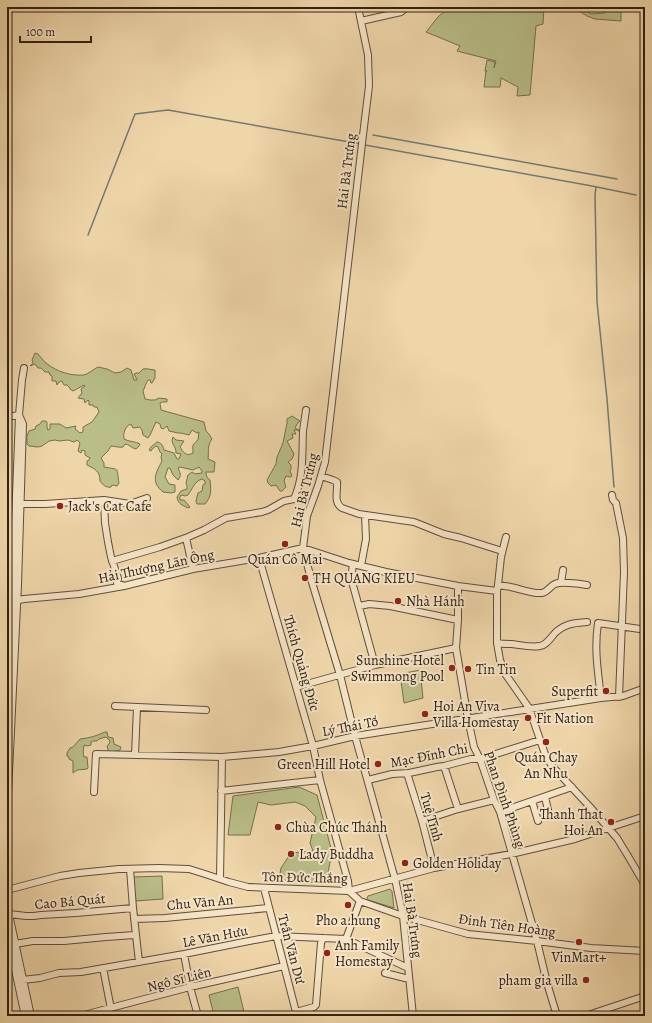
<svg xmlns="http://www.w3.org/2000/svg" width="652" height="1023" font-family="Alegreya,serif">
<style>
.green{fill:#b9be88;stroke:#74704f}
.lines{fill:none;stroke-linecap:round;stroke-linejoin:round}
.stream{stroke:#717b74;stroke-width:1.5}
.minor-casing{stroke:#604e3b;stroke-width:8}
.minor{stroke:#f5e4c7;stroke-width:6}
.poi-dot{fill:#8f2418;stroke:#f5e4c7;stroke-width:1.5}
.labels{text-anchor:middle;stroke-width:4;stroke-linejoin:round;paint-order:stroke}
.street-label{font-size:14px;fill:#302116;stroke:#f5e4c7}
.poi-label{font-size:14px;fill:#302116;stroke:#f5e4c7;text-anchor:start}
</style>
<rect width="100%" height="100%" fill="#efd6a9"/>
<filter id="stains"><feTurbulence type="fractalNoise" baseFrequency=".005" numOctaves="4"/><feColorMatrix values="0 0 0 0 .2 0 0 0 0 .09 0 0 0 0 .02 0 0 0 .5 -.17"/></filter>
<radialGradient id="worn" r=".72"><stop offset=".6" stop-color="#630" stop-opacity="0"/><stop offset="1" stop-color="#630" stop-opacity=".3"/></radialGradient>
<path class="green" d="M449 7H544L543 24 536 26 530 95 517 96 518 87 501 78 500 87H484L486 71H487H485L487 60 495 62 494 68 496 61 457 51 460 46 426 32 438 17Z
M573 7H580L591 14 604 13 611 7H621V21L595 19 587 16Z
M35 353 38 354C41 357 43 361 46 363 57 372 71 376 84 375 88 374 94 369 98 367L107 369 115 373 121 372 127 368 131 370 134 380H137L134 374 136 373H139L143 369C147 368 151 370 155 370V378L152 383H151L150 380H148C146 383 145 387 143 391L145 399 150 400H155L159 398 167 399V402H162L160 403 161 410 204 422 206 431 209 434 212 439C207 446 209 450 208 459L215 462 214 472H206C206 476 207 478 210 480 211 490 212 496 205 504H197L196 501 198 493 202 491 203 485 205 484V481L202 479C194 482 193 488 188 495L185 496 182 495 180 496V500H184L190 507 188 508C182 505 178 504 177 497L181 491 187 489V486L186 483 188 475 192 472 195 474 202 473V471L199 467 193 470 180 467 178 468C180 473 182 475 178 480L173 475 170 468H168L165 477 169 484 175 485V492L171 493 163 492C151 482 155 474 162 461L161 457 162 454 160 452 158 447 156 446 152 449 151 451 149 450 151 447 157 442C161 442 163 446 164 450L174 453 177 459H179L181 454 176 453C176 445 170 444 173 437L176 440 184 441 180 447C183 452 186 457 193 453 193 445 191 446 198 440L199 432 197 433 192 430 189 435 181 433H178L169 431 167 426 163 429 161 428 160 424 156 422 150 435 148 438 143 435 142 430 140 427 133 428 131 424C125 426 123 433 124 439 129 442 135 441 140 444L139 446 136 449C131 448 129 444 125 444L123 447C118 448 115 446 111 446L108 451 101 458 104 463V467C121 470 116 467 119 483L117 486 112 485 111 487C106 488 103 485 100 481 100 471 95 469 87 465V461L89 460 90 458 85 455V451L82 450 81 453 78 451 80 443 77 440 74 442 68 440 59 441 55 440 49 441 42 446 38 447 29 446 27 444V436L29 431 35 429 36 426 40 424 42 421H45L47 422V427L48 430 50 429V424H60L66 428 76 426 75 429 80 433 83 432V427L92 422 99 412 97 407H94L93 405H89V401L88 400 85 403 84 399 78 398 82 393 81 389 85 386 84 385 73 391 70 389V388L67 385H64L62 381 59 382 57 385 56 381H52V376L50 375 49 372H45L41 368H38L35 364 30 366 33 363 32 360Z
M292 416 300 421 297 424 295 428 299 430 300 432 297 430H294L296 434H292L293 438 287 441 294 454 292 459 288 462 291 465V469L290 471 292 476 290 477 286 476 284 481 286 487 282 491H280L276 485 271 486 268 483 267 480 276 464 277 457 283 443 287 423V419Z
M420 670 423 698 404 703 400 674Z
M105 732H107L108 737 113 738 114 744 121 747 120 750 109 753 107 746 109 744 110 741 106 737 99 739 97 741H93L91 742V745L88 746 84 745C83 750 83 754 84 757H87L88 768 87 769 77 770 73 773V761L69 759V757L67 756V753L70 748 73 747 80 739C90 738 96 736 105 732Z
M299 787 317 795 332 852 326 883 279 880 281 868 291 853 313 851 310 843 316 817 305 806 295 802 271 805 258 802 250 835H228L233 796Z
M162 876 163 899 135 901 133 877Z
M390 889 392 891 394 908 368 900 367 898 368 896Z
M238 987 245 1016H214L209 995Z"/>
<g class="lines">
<path class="stream" d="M373 135 617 179
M365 145 592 186 636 195
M596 187 595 195 597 302 607 399 614 487
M88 235 135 114 168 110 361 144"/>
<g class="minor-casing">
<path id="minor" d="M358 7 368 55 369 86 363 135 325 462 318 486 307 516 303 548 311 579 340 675 355 736 395 879 403 916 413 1016
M361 21 401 12 407 7
M7 417 19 415 22 380 24 368
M321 476 333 480 337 482C338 491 333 502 342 508L359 514 414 522 444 534 461 538 502 551
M612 495 613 500 616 503 623 538 624 572 619 697
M104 500 105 523 108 542 111 557 118 578 117 583 124 586
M21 504H45L104 500 130 504 147 498
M506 537 501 557 498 585 497 591V643L500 660 506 675 529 708 545 754 552 766 590 807 617 838 628 856 645 885
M186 538 193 569
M259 558 313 746 320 780 348 881 349 891 360 901 403 916 468 934 537 941 591 948 645 951
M112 561 160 547 188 537 204 530 226 518 262 512 268 510 284 501 294 499C304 477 302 454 303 431 304 424 305 417 306 410
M353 565 351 578 375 665
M361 566 366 539 365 515
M561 583 563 570
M498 585C503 586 507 586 511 587 521 589 532 594 542 593 548 592 550 586 555 584 562 581 580 584 587 585
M458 586V620L456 648 468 719 474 747 480 759 494 800 500 812 537 941 547 983 557 1016
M14 601 24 599 79 594 124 586 193 569 259 558 303 548 349 563 386 572 458 586 497 591
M360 606 369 604 390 606 458 620
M497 643C502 644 507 644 512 644 521 645 531 648 540 646 547 645 551 637 556 632 566 623 575 623 587 622
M296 687 375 665 456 648
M601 698C598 671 594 650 598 623L640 629 645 631
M7 704 12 602 19 415 23 424 18 585 7 814
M115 706 206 710
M135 755 137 707
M444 766 458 809
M407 773 422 821 434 868
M368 780 392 774 409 773 437 767 444 766 471 759H480L540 740
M221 791 320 780
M94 792 96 754 222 757 279 752 313 746 355 736 601 698 623 696 645 688
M545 797 548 810
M532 801 538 821
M500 812 572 787
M422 821 458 809 494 800
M130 869 133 908 139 962
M220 879 222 757
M264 888 297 1016
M7 890 60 876 79 873 119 869 159 868 189 869 205 874 229 882 248 887 349 891 434 868 511 854 575 839 645 816
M7 905 31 1016
M9 914 26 916H34L41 915 76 913 133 908
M134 919 165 918 268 908
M7 933 25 1016
M346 939 360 901
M15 944 33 941H64L106 937 135 935
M184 954 190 987 198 1016
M103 968 111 1009
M385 973 409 979
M23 980 40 978 59 973 81 972 184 954 244 942 276 936 346 939 408 968
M296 1012 314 1007 316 1005 321 943 323 938
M80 1016 190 987 284 966
M585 1016 645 996"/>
</g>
<use href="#minor" class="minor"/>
</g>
<g class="poi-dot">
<circle cx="60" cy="506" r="4"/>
<circle cx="285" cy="544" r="4"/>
<circle cx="305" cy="578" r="4"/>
<circle cx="398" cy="601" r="4"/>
<circle cx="452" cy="668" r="4"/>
<circle cx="468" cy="669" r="4"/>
<circle cx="606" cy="691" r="4"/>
<circle cx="425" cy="714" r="4"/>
<circle cx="528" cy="718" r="4"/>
<circle cx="546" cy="742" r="4"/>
<circle cx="378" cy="764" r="4"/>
<circle cx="611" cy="822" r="4"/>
<circle cx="278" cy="827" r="4"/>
<circle cx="291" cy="854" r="4"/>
<circle cx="405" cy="863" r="4"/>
<circle cx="348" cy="905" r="4"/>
<circle cx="579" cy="942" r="4"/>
<circle cx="327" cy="953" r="4"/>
<circle cx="586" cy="980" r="4"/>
</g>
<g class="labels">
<g class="street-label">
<text transform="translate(346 171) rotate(-83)" y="5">Hai Bà Trưng</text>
<text transform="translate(304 490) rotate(-76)" y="5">Hai Bà Trưng</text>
<text transform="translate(156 566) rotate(-12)" y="5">Hải Thượng Lãn Ông</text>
<text transform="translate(302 663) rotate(74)" y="5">Thích Quảng Đức</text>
<text transform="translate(350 726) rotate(-11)" y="5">Lý Thái Tổ</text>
<text transform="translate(429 755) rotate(-11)" y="5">Mạc Đĩnh Chi</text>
<text transform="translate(505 799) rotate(71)" y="5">Phan Đình Phùng</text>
<text transform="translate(432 817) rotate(74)" y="5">Tuệ Tĩnh</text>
<text transform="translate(305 877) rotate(1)" y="5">Tôn Đức Thắng</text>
<text transform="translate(70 901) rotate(-5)" y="5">Cao Bá Quát</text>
<text transform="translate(200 902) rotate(-5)" y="5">Chu Văn An</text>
<text transform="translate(413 920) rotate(82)" y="5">Hai Bà Trưng</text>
<text transform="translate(507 925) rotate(8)" y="5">Đinh Tiên Hoàng</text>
<text transform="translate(215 936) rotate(-11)" y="5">Lê Văn Hưu</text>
<text transform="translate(292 949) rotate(75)" y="5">Trần Văn Dư</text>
<text transform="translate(179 979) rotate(-14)" y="5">Ngô Sĩ Liên</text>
</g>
<g class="poi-label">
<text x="68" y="511">Jack's Cat Cafe</text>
<text x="285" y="564" text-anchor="middle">Quán Cô Mai</text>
<text x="313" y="583">TH QUANG KIEU</text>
<text x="406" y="606">Nhà Hánh</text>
<text x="444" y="665" text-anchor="end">Sunshine Hotel<tspan x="444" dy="16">Swimmong Pool</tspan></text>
<text x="476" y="674">Tin Tin</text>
<text x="598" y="696" text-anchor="end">Superfit</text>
<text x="433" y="711">Hoi An Viva<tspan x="433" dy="16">Villa Homestay</tspan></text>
<text x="536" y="723">Fit Nation</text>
<text x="546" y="762" text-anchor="middle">Quán Chay<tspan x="546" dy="16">An Nhu</tspan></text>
<text x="370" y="769" text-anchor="end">Green Hill Hotel</text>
<text x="603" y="819" text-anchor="end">Thanh That<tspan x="603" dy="16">Hoi An</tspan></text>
<text x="286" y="832">Chùa Chúc Thánh</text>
<text x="299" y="859">Lady Buddha</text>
<text x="413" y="868">Golden Holiday</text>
<text x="348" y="925" text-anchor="middle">Pho a.hung</text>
<text x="335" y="950">Anh Family<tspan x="335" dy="16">Homestay</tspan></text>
<text x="579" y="962" text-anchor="middle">VinMart+</text>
<text x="578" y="985" text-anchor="end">pham gia villa</text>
</g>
</g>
<rect width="652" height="1023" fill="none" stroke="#efd6a9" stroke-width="24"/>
<rect x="8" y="8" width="636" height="1007" fill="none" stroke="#302116" stroke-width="2"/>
<rect x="12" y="12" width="628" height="999" fill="none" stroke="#302116"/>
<path d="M20 36v6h71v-6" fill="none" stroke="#302116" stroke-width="2"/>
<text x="26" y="36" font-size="12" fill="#302116" stroke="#f5e4c7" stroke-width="3" paint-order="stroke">100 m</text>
<rect width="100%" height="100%" filter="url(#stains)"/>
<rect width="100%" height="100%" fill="url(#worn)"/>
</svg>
